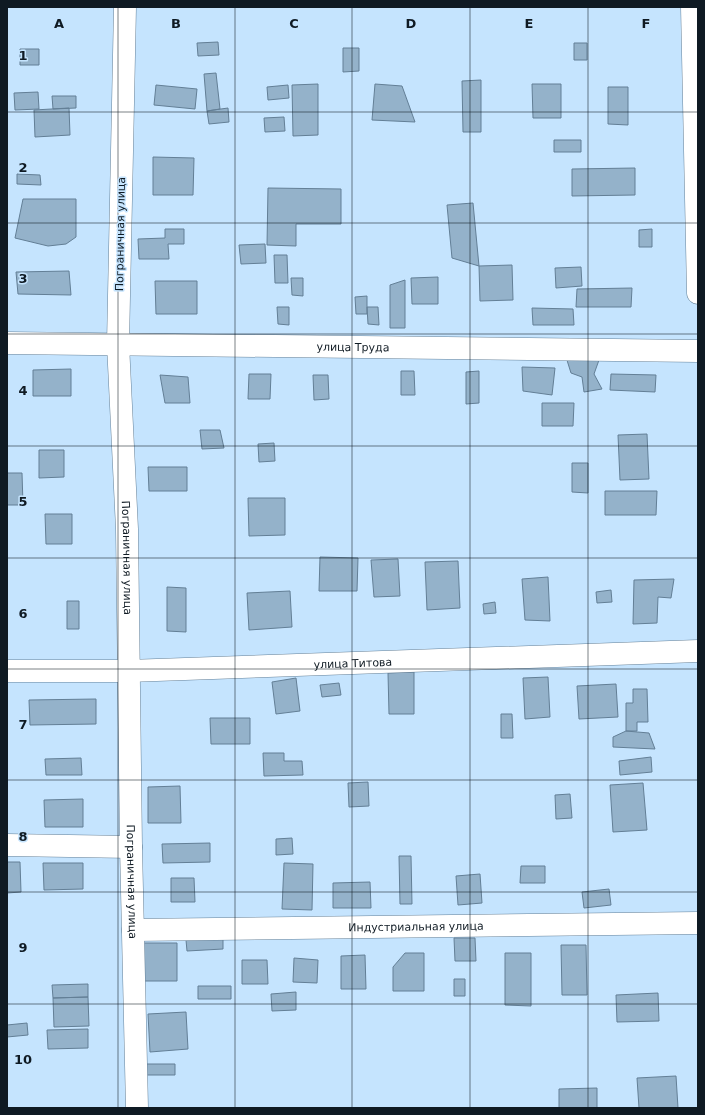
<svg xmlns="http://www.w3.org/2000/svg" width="705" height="1115" font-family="'DejaVu Sans',sans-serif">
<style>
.building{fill:#94b2ca;stroke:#637f96}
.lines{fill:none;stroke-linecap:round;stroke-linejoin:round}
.minor-casing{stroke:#668299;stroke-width:23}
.minor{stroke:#fff;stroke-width:22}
.grid{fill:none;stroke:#0f1a23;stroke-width:1;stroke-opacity:0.55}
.labels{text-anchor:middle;stroke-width:3;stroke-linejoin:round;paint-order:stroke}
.street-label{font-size:11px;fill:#0f1a23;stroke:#c5e4fe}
.grid-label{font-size:13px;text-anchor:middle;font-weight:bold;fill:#0f1a23;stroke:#c5e4fe;stroke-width:3;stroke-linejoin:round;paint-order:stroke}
</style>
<rect width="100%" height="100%" fill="#c5e4fe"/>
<path class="building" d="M218 42 219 55 198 56 197 43Z
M574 43H587V60H574Z
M343 48H359V71L343 72Z
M20 49H39V65H20Z
M216 73 220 109 207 111 204 74Z
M481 80V132H463L462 81Z
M318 84V135L293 136 292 85Z
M375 84 402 86 415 122 372 120Z
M532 84H561V118H533Z
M156 85 197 89 195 109 154 105Z
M288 85 289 98 268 100 267 87Z
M608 87H628V125L608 124Z
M38 92 39 109 15 110 14 93Z
M52 96H76V108L53 109Z
M69 108 70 135 35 137 34 110Z
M228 108 229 122 209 124 207 111Z
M284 117 285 131 265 132 264 118Z
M554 140H581V152H554Z
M153 157 194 158 193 195H153Z
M635 168V195L572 196V169Z
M17 174 40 175 41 185 17 184Z
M268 188 341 189V224H296V246L267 245Z
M23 199H76V237L66 244 48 246 15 238Z
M473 203 479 266 452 258 447 205Z
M165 229H184V244H168L169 259H139L138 239 165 238Z
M652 229V247H639V230Z
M265 244 266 263 241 264 239 245Z
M274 255H287L288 283H275Z
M512 265 513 300 480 301 479 266Z
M581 267 582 286 556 288 555 268Z
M69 271 71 295 18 294 16 272Z
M438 277V304H412L411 278Z
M291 278H303V296L292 295Z
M405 280V328H390V285Z
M155 281H197V314H156Z
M632 288 631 307H576L577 289Z
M367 296V314H356L355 297Z
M277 307H289V325L278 324Z
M367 307H378L379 325 368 324Z
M532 308 573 309 574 325H533Z
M566 357 599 360 594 374 602 389 584 392 582 377 571 373Z
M522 367 555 368 552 395 523 391Z
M71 369V396H33V370Z
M401 371H414L415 395H401Z
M479 371V403L466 404V372Z
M249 374H271L270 399H248Z
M611 374 656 375 655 392 610 390Z
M160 375 188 377 190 403H165Z
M313 375H328L329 399 314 400Z
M542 403H574L573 426H542Z
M200 430H220L224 448 202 449Z
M647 434 649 479 620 480 618 435Z
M274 443 275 461 259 462 258 444Z
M39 450H64V477L39 478Z
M572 463H588V493L572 492Z
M148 467H187V491H149Z
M7 473H22L23 505H7Z
M605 491H657L656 515H605Z
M248 498H285V535L249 536Z
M45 514H72V544H46Z
M320 557 358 558 357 591H319Z
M398 559 400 596 374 597 371 560Z
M458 561 460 608 427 610 425 562Z
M548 577 550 621 525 620 522 579Z
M674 579 671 598 658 597 657 623 633 624 634 580Z
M167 587 186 588V632L167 631Z
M611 590 612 602 597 603 596 592Z
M290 591 292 627 249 630 247 593Z
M67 601H79V629H67Z
M495 602 496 613 484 614 483 604Z
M414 672V714H389L388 673Z
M548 677 550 717 525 719 523 678Z
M296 678 300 711 276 714 272 682Z
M339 683 341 695 322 697 320 685Z
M616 684 618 717 579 719 577 686Z
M633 689H647L648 722H637V731H626V703H633Z
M96 699V724L30 725 29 700Z
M501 714H512L513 738H501Z
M210 718H250V744H211Z
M626 731 649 733 655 749 613 747V737Z
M263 753H284V761H302L303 775 264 776Z
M651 757 652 772 620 775 619 761Z
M81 758 82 775H46L45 759Z
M368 782 369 806 349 807 348 783Z
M643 783 647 830 613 832 610 785Z
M180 786 181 823H148V787Z
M570 794 572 818 556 819 555 795Z
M83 799V827H45L44 800Z
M292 838 293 854 276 855V839Z
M210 843V862L163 863 162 844Z
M399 856H411L412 904H400Z
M7 862H20L21 892 7 893Z
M43 863H83V889L44 890Z
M284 863 313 864 312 910 282 909Z
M521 866H545V883H520Z
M480 874 482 903 458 905 456 876Z
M171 878H194L195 902H171Z
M370 882 371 908H333V883Z
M609 889 611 905 584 908 582 892Z
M223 938V949L187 951 186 940Z
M454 938H475L476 961H455Z
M142 943H177V981H142Z
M561 945H586L587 995H562Z
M405 953H424V991H393V967Z
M505 953H531V1006L505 1005Z
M365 955 366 989H341V956Z
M294 958 318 960 317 983 293 982Z
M242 960H267L268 984H242Z
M454 979H465V996H454Z
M88 984V997L53 998 52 985Z
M198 986H231V999H198Z
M296 992V1010L272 1011 271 994Z
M658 993 659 1021 617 1022 616 995Z
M88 997 89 1026 54 1027 53 998Z
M186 1012 188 1049 150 1052 148 1014Z
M27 1023 28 1035 7 1037V1025Z
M88 1029V1048L48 1049 47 1030Z
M142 1064H175V1075H142Z
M676 1076 678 1108H639L637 1078Z
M597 1088V1108H559V1089Z"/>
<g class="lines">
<g class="minor-casing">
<g id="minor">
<path id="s1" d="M125 7 118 344 127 529 131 847 137 1108"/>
<path d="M692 7 698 293"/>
<path id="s2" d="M7 343 698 351"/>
<path id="s3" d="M7 671H128L698 651"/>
<path d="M7 845 131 847"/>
<path id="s4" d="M133 930 698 923"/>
</g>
</g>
<use href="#minor" class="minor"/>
</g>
<path class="grid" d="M118 7V1108M235 7V1108M352 7V1108M470 7V1108M588 7V1108M7 112H698M7 223H698M7 334H698M7 446H698M7 558H698M7 669H698M7 780H698M7 892H698M7 1004H698"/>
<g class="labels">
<g class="street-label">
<text transform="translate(120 234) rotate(-89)" y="4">Пограничная улица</text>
<text dy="4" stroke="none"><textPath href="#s2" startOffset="346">улица Труда</textPath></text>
<text dy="4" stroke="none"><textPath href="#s1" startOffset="551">Пограничная улица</textPath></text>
<text dy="4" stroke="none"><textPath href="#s3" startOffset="346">улица Титова</textPath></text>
<text dy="4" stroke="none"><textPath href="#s1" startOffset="875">Пограничная улица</textPath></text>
<text dy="4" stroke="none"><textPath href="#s4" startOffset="283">Индустриальная улица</textPath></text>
</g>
</g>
<g class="grid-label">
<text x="59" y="28">A</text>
<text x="176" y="28">B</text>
<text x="294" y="28">C</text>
<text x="411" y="28">D</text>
<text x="529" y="28">E</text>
<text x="646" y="28">F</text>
<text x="23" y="60">1</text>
<text x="23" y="172">2</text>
<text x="23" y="283">3</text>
<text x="23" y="395">4</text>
<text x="23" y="506">5</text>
<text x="23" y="618">6</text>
<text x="23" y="729">7</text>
<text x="23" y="841">8</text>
<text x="23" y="952">9</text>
<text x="23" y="1064">10</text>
</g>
<rect width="705" height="1115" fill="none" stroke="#0f1a23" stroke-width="16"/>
</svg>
